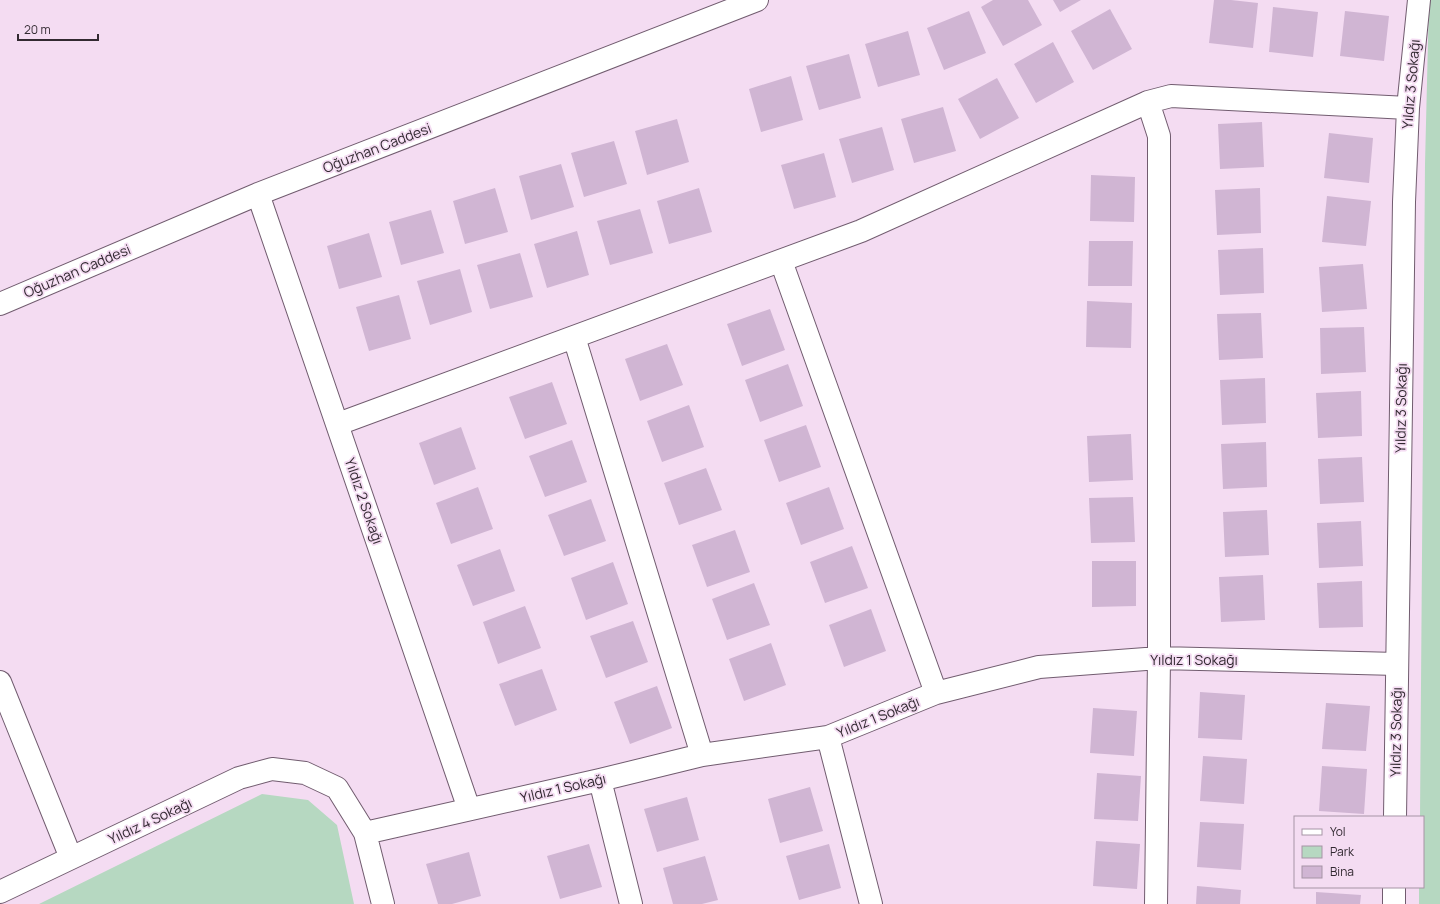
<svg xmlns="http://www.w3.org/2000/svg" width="1440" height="904" font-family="Manrope,sans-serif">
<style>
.green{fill:#b6d8c1}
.building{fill:#d0b5d3}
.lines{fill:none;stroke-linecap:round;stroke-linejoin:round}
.minor-casing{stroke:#715c6f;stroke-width:24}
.minor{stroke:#fff;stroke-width:22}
.labels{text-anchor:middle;stroke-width:3.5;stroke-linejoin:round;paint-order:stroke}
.street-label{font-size:14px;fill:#322931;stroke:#f4dcf2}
</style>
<rect width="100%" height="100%" fill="#f4dcf2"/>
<path class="green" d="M1429 0H1440V904H1419V887H1423V817H1420L1425 164Z
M262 794 308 800 337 825 354 904H39Z"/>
<path class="building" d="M993 0H1028L1042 25 1003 46 981 7Z
M1053 0H1081L1060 12Z
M1214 0H1231L1258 3 1253 48 1209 43Z
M1273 7 1318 12 1313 57 1269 52Z
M1110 9 1132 49 1093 70 1071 31Z
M969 11 986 53 944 70 927 28Z
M1345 11 1389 16 1384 61 1340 56Z
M908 31 920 75 878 87 865 44Z
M1053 42 1074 82 1036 103 1014 64Z
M849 54 861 98 819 110 806 66Z
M791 76 803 120 761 132 749 89Z
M997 78 1019 118 980 139 958 99Z
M943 107 956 151 914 163 901 119Z
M677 119 689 162 647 175 635 131Z
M1262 122 1264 167 1220 169 1218 124Z
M882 127 894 170 852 183 839 139Z
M1329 133 1373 138 1369 183 1324 178Z
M614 141 627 184 584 197 571 153Z
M824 153 836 197 794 209 781 165Z
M561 164 574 207 531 220 519 176Z
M1091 175 1135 177 1134 222 1090 221Z
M495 188 508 232 465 244 453 201Z
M699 188 712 232 669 244 657 201Z
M1260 188 1261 233 1217 235 1215 190Z
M1327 196 1371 201 1366 246 1322 242Z
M640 209 653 253 610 265 597 221Z
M431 210 444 253 401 265 389 222Z
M577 231 589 275 547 288 534 244Z
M369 233 382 277 339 289 327 246Z
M1089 241H1133L1132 286H1088Z
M1263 248 1264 293 1220 295 1218 250Z
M520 253 533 297 490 309 477 265Z
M1363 264 1367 309 1322 312 1319 267Z
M460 269 472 312 430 325 417 281Z
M399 295 411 339 369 351 356 307Z
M1087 301 1132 303 1131 348 1086 347Z
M770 309 785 350 742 366 727 324Z
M1261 313 1263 358 1219 360 1217 314Z
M1364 327 1366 372 1321 374 1320 328Z
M667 344 683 385 640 401 625 359Z
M788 364 803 406 760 422 745 380Z
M1265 378 1266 423 1222 425 1220 380Z
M552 382 567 424 525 439 509 397Z
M1361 391 1362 436 1318 438 1316 393Z
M689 405 704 447 662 462 647 421Z
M806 425 821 467 779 482 764 440Z
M461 427 476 469 434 485 419 443Z
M1131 434 1133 480 1089 482 1087 436Z
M572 440 587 482 545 497 529 456Z
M1266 442 1267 487 1223 489 1221 444Z
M1362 457 1364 502 1320 504 1318 459Z
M706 468 722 510 679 525 664 483Z
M478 487 493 529 451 544 436 503Z
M829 487 844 529 801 545 786 503Z
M1133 497 1135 542 1091 543 1089 498Z
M591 499 606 541 564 556 548 515Z
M1267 510 1269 555 1225 557 1223 512Z
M1361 521 1363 566 1319 568 1317 523Z
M735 530 750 572 707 587 692 545Z
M852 546 868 588 825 603 810 562Z
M500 549 515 591 473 606 457 565Z
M1092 561H1136V606L1092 607Z
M613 562 628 604 586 620 571 578Z
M1263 575 1265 620 1221 622 1219 577Z
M1362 581 1363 627 1319 628 1317 583Z
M754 583 770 625 727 640 712 599Z
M525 606 541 648 498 664 483 622Z
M871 609 886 651 844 667 829 625Z
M633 621 648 662 606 678 590 636Z
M771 643 786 685 744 701 729 659Z
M542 669 557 710 515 726 499 684Z
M657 686 672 728 630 744 614 702Z
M1200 692 1245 695 1242 740 1198 738Z
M1326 703 1370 706 1366 751 1322 749Z
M1093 708 1137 711 1134 756 1090 753Z
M1203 756 1247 759 1244 804 1200 801Z
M1322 766 1367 769 1364 814 1319 811Z
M1097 773 1141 776 1138 821 1094 819Z
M810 787 823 831 780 843 768 799Z
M687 797 699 840 657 852 644 809Z
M1200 822 1244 824 1241 870 1197 867Z
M1096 841 1140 844 1137 889 1093 886Z
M589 844 602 887 560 899 547 856Z
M829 844 841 888 799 900 786 856Z
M469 852 481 896 452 904H438L426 864Z
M705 856 718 900 702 904H673L663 868Z
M1197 886 1241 890 1240 904H1196Z
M1316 892 1361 895 1360 904H1316Z"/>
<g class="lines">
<g class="minor-casing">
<path id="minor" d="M1148 102 1159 136V658L1156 904
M258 194 469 809
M781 261 936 693
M0 304 258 194 757 0
M574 337 702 755
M338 424 861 231 1148 102 1171 96 1408 108
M0 682 71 858
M828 737 871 904
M600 780 631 904
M1395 817 1404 202 1408 108 1419 0
M365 833 600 780 702 755 828 737 936 693 1039 667 1159 658 1397 664
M0 892 239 778 272 769 305 773 337 788 365 833 383 904
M1394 904V887"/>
</g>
<use href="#minor" class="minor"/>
</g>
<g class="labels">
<g class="street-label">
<text transform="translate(1411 84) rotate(-85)" y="5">Yıldız 3 Sokağı</text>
<text transform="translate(377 148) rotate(-21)" y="5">Oğuzhan Caddesi</text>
<text transform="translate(77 271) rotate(-23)" y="5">Oğuzhan Caddesi</text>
<text transform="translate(1401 408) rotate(-89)" y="5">Yıldız 3 Sokağı</text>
<text transform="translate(364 501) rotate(71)" y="5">Yıldız 2 Sokağı</text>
<text x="1194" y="665">Yıldız 1 Sokağı</text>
<text transform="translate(878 717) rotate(-22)" y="5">Yıldız 1 Sokağı</text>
<text transform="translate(1396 732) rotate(-89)" y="5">Yıldız 3 Sokağı</text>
<text transform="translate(563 788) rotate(-13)" y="5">Yıldız 1 Sokağı</text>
<text transform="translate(150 821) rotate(-25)" y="5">Yıldız 4 Sokağı</text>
</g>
</g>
<rect x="1294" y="816" width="130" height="72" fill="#f4dcf2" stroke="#a694a5"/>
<rect x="1302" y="829" width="20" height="6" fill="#ffffff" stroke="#a694a5"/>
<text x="1330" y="836" font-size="12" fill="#322931">Yol</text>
<rect x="1302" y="846" width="20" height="12" fill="#b6d8c1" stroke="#a694a5"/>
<text x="1330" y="856" font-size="12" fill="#322931">Park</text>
<rect x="1302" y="866" width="20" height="12" fill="#d0b5d3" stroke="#a694a5"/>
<text x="1330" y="876" font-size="12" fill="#322931">Bina</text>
<path d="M18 34v6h80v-6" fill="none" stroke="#322931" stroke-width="2"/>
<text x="24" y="34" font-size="12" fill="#322931" stroke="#f4dcf2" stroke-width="3" paint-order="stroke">20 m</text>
</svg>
